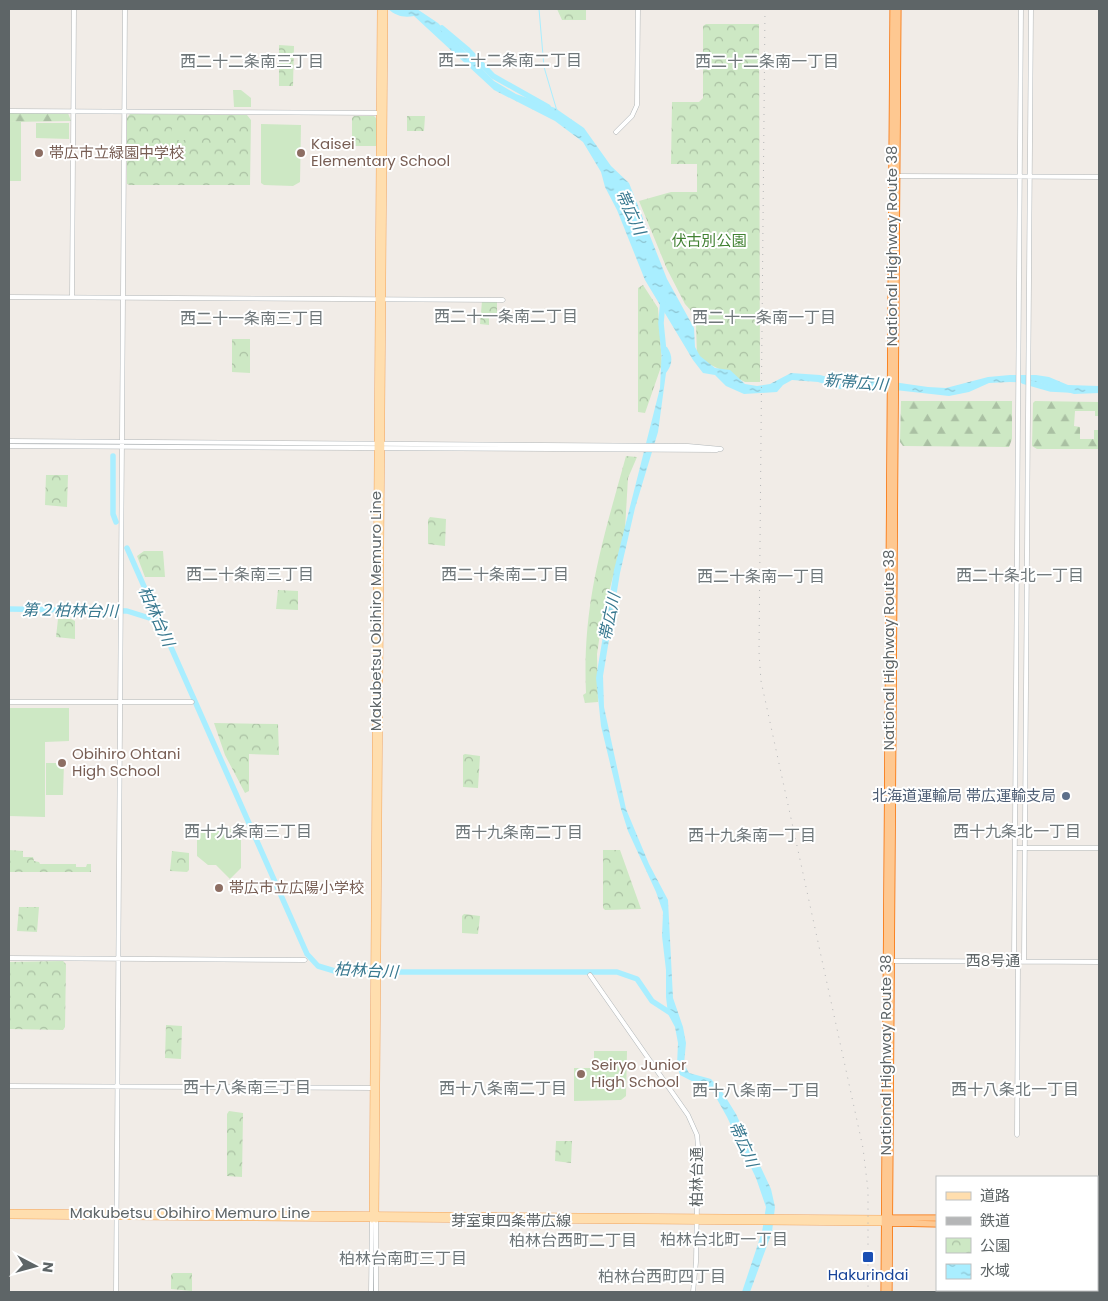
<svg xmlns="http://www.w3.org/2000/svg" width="1108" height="1301" font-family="Poppins,'Noto Sans JP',sans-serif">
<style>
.forest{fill:url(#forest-firs)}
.park{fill:url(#park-crowns)}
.pitch{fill:#cde8c4}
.water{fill:url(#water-ripples)}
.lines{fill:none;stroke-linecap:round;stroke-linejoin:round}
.stream{stroke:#a9eeff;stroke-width:1}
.river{stroke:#a9eeff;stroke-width:5.5}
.minor-casing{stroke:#b2b7b9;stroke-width:5}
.major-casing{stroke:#f3a55e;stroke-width:6}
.highway-casing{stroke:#f86e00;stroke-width:7}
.minor{stroke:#fff;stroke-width:4}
.major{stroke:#ffdeae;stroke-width:5}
.highway{stroke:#fec891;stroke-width:5.5}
.rail{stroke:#b5b6b7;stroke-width:1;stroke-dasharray:1 6;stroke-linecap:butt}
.education-dot{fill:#8d6e63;stroke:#fff;stroke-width:2}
.service-dot{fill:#5c6f8a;stroke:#fff;stroke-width:2}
.transit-dot{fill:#1a4fb4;stroke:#fff;stroke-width:2}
.labels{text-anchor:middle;stroke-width:4;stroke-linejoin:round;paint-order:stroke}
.education-label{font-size:15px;fill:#785e54;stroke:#fff;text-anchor:start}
.park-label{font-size:15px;fill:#428233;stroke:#fff}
.street-label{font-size:15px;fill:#5e6567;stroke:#fff}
.service-label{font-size:15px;fill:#4e5e75;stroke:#fff;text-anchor:end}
.transit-label{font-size:15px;fill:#164399;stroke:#fff}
.neighbourhood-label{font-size:16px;fill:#6f777a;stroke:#fff}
.water-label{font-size:16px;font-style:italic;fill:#38788f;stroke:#fff}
</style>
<defs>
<pattern id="forest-firs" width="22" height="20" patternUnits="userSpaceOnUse" patternTransform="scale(1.25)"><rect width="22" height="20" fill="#cde8c4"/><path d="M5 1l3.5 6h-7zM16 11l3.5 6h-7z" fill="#aac0a3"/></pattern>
<pattern id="park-crowns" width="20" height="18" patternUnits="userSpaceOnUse" patternTransform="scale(1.25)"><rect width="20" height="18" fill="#cde8c4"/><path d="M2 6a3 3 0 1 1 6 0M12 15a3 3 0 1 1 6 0" fill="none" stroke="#aac0a3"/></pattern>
<pattern id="water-ripples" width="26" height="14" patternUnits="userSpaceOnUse" patternTransform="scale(1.25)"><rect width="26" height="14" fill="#a9eeff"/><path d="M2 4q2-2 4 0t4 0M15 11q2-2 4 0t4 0" fill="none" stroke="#8dc4d2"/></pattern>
</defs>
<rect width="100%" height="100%" fill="#f1ece7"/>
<path class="forest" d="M9 113H68L71 121 9 122Z
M901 401H1012V439L1009 447 903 446 900 442Z
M1035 401 1099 402V416H1095V411H1075L1074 426 1080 427V439H1094V430H1099V449H1037L1032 446 1033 403Z"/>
<path class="park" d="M557 9H586V20H562Z
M706 24H759L760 382H745L697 358 696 324 693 313 685 304 667 269 639 201 671 192H697V164H671L672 102H699L703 98V26Z
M279 45 294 46 293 86H279Z
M130 114 247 115 251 120 250 185H130L127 184V118Z
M354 116H374L377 119V146H352V118Z
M407 116H425L424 131H407Z
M643 285 658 308 662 364 645 413 638 412V288Z
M482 301H497V317H489V325L480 324Z
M232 339H250V373L232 372Z
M626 456 637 457 628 478 625 529 602 620 597 654 598 702 585 703 583 695 586 693C582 603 603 540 626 456Z
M46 475H68L67 507 45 505Z
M430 517 446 519 445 546 428 544V520Z
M144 551H163L165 577H145L137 556Z
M278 590 298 591V610L276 609Z
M58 619H71L75 621V639L56 637Z
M214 723 278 724 279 755 249 754V791L245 793 225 755Z
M465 754 480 756 478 788 463 787V755Z
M9 850 23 851V857H33L34 861 39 862 40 864H76V867H86L87 864H91V872H9Z
M603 850H620L641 909 605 910 603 908Z
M172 851 189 853V870L187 872 170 871Z
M19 907H39L37 932 17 931Z
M464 914 480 916 478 934 462 933V916Z
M63 961 66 964 65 1027 63 1030 9 1029V962Z
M166 1025 182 1026 181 1059 165 1058Z
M229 1111 243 1113 242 1177 227 1176V1114Z
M556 1141H572L571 1163 555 1161Z
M173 1273H192V1291L171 1289V1275Z"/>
<path class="pitch" d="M233 90H241L251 98V107H234Z
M9 122H21V181H9Z
M36 123H69V139L36 138Z
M172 123H189V140H172Z
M261 124 301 125 300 182 293 186 264 185 261 183Z
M9 708H69V741L45 742V817L9 816Z
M46 763H64L63 795H46Z
M236 829 241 839V868L230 879 216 865H208L197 856V836L201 830Z
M594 1051H627L626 1096 621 1100 574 1101V1068H594Z"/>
<path class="water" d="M388 9H417L438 23 494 81 516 94 555 108 584 128 611 166 629 183 667 279 694 328 695 347 700 356 715 368 730 370 745 384 757 386 770 384 791 373 820 375 839 380 886 381 928 387 946 388 988 377 1010 375H1036L1049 377 1068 385 1099 386V393L1074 394 1039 383 1010 382 989 383 969 392 949 396 859 386 840 389 818 382 792 380 783 385 777 392 744 394 726 386 715 375 703 373 693 360 645 280 617 210 605 187 601 172 583 142 555 121 494 90 414 16C404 18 396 16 388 9Z
M662 346 667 347C673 356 673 364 666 373L658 432 635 508 620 573 603 676 604 707 626 809 649 864 668 900 673 998 683 1027 686 1043 684 1064 689 1073 711 1079 723 1093 736 1114 771 1189 775 1207 772 1232 750 1292H742L762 1232 766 1207 756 1178 727 1117 713 1092 680 1075 677 1065 678 1043 675 1027 668 1014 666 997V970L662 936 663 912 656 892 628 831 621 809 601 726 596 678 614 570 660 388Z"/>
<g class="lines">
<path class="stream" d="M539 9 544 67 557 111
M387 965 388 971"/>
<path class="river" d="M442 28 467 49 493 76 548 107
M663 300 661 323 664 353
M1023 381 1051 389 1070 390
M113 456V514L116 522
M127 548 307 954 318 966 338 972H617L637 979 652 1001 672 1014
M9 609 127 611 159 621"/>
<g class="minor-casing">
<path id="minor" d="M9 111 379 113
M616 132 632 116 637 105 638 9
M897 176 1099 177
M9 297 503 300
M72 297 74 9
M9 441 688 446 721 449
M9 446 717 450
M9 702H192
M1015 848H1099
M9 958 305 960
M889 961 1099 962
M1014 961 1021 9
M1024 961 1031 9
M590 975 688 1115 697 1135 698 1146 696 1262 693 1292
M9 1086 374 1088
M1017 1135 1018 961
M116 1292 125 9
M371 1292 372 1220
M376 1292V1220"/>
</g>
<g class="major-casing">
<path id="major" d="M9 1212 885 1218
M9 1216 885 1223
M372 1220 380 9
M376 1220 385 9"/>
</g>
<g class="highway-casing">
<path id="highway" d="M887 1218H937
M1097 1220H1099
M887 1223 937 1224
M1097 1225H1099
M884 1292 893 9
M889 1292 898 9"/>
</g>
<use href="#minor" class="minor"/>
<use href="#major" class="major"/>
<use href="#highway" class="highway"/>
<path class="rail" d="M765 9 759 652 761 681 863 1148 868 1190V1292"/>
</g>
<g class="education-dot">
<circle cx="39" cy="153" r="5"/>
<circle cx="301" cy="153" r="5"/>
<circle cx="62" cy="763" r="5"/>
<circle cx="219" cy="888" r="5"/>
<circle cx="581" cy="1074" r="5"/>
</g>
<circle class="service-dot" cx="1066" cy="796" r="5"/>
<rect class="transit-dot" x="862" y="1251" width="12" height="12" rx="2.5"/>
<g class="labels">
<g class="education-label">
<text x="311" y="149">Kaisei<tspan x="311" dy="17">Elementary School</tspan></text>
<text x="49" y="158">帯広市立緑園中学校</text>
<text x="72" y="759">Obihiro Ohtani<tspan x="72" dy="17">High School</tspan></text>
<text x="229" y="893">帯広市立広陽小学校</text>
<text x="591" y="1070">Seiryo Junior<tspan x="591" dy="17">High School</tspan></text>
</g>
<g class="park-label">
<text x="709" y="246">伏古別公園</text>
</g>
<g class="street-label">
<text transform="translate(892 246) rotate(-90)" y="5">National Highway Route 38</text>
<text transform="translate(376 611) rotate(-90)" y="5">Makubetsu Obihiro Memuro Line</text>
<text transform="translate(889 650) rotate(-90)" y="5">National Highway Route 38</text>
<text x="993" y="966">西8号通</text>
<text transform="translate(886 1055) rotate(-90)" y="5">National Highway Route 38</text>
<text transform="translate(697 1177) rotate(-90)" y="5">柏林台通</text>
<text x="190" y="1218">Makubetsu Obihiro Memuro Line</text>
<text x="511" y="1226">芽室東四条帯広線</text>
</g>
<g class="service-label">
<text x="1056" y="801">北海道運輸局 帯広運輸支局</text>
</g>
<g class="transit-label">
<text x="868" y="1280">Hakurindai</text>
</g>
<g class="neighbourhood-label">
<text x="510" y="66">西二十二条南二丁目</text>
<text x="252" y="67">西二十二条南三丁目</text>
<text x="767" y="67">西二十二条南一丁目</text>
<text x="506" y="322">西二十一条南二丁目</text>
<text x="764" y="323">西二十一条南一丁目</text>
<text x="252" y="324">西二十一条南三丁目</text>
<text x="250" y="580">西二十条南三丁目</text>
<text x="505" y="580">西二十条南二丁目</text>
<text x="1020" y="581">西二十条北一丁目</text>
<text x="761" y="582">西二十条南一丁目</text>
<text x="248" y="837">西十九条南三丁目</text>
<text x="1017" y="837">西十九条北一丁目</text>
<text x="519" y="838">西十九条南二丁目</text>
<text x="752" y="841">西十九条南一丁目</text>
<text x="247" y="1093">西十八条南三丁目</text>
<text x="503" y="1094">西十八条南二丁目</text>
<text x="1015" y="1095">西十八条北一丁目</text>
<text x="756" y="1096">西十八条南一丁目</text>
<text x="724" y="1245">柏林台北町一丁目</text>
<text x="573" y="1246">柏林台西町二丁目</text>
<text x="403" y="1264">柏林台南町三丁目</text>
<text x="662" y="1282">柏林台西町四丁目</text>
</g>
<g class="water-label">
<text transform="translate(631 212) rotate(65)" y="6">帯広川</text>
<text transform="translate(856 382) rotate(5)" y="6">新帯広川</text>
<text transform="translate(70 610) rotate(1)" y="6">第２柏林台川</text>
<text transform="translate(157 616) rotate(66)" y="6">柏林台川</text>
<text transform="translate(609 617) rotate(-78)" y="6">帯広川</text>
<text transform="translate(366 970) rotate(3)" y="6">柏林台川</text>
<text transform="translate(744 1144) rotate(66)" y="6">帯広川</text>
</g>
</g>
<rect width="1108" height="1301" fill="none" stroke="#5e6567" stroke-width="20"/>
<rect x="936" y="1176" width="162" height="115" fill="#ffffff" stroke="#bfc1c2"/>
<rect x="946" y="1192" width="25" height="8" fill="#ffdeae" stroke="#bfc1c2"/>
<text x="980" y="1201" font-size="15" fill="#5e6567">道路</text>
<rect x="946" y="1217" width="25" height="8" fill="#b5b6b7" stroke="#bfc1c2"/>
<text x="980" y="1226" font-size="15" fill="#5e6567">鉄道</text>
<rect x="946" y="1238" width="25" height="15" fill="url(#park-crowns)" stroke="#bfc1c2"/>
<text x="980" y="1251" font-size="15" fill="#5e6567">公園</text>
<rect x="946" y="1264" width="25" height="15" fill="url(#water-ripples)" stroke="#bfc1c2"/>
<text x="980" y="1276" font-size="15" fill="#5e6567">水域</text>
<g transform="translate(35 1266) rotate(96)" stroke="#ffffff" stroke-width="4" paint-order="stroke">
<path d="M0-4L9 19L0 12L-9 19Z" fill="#5e6567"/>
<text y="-8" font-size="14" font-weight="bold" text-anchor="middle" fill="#5e6567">N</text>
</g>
</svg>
